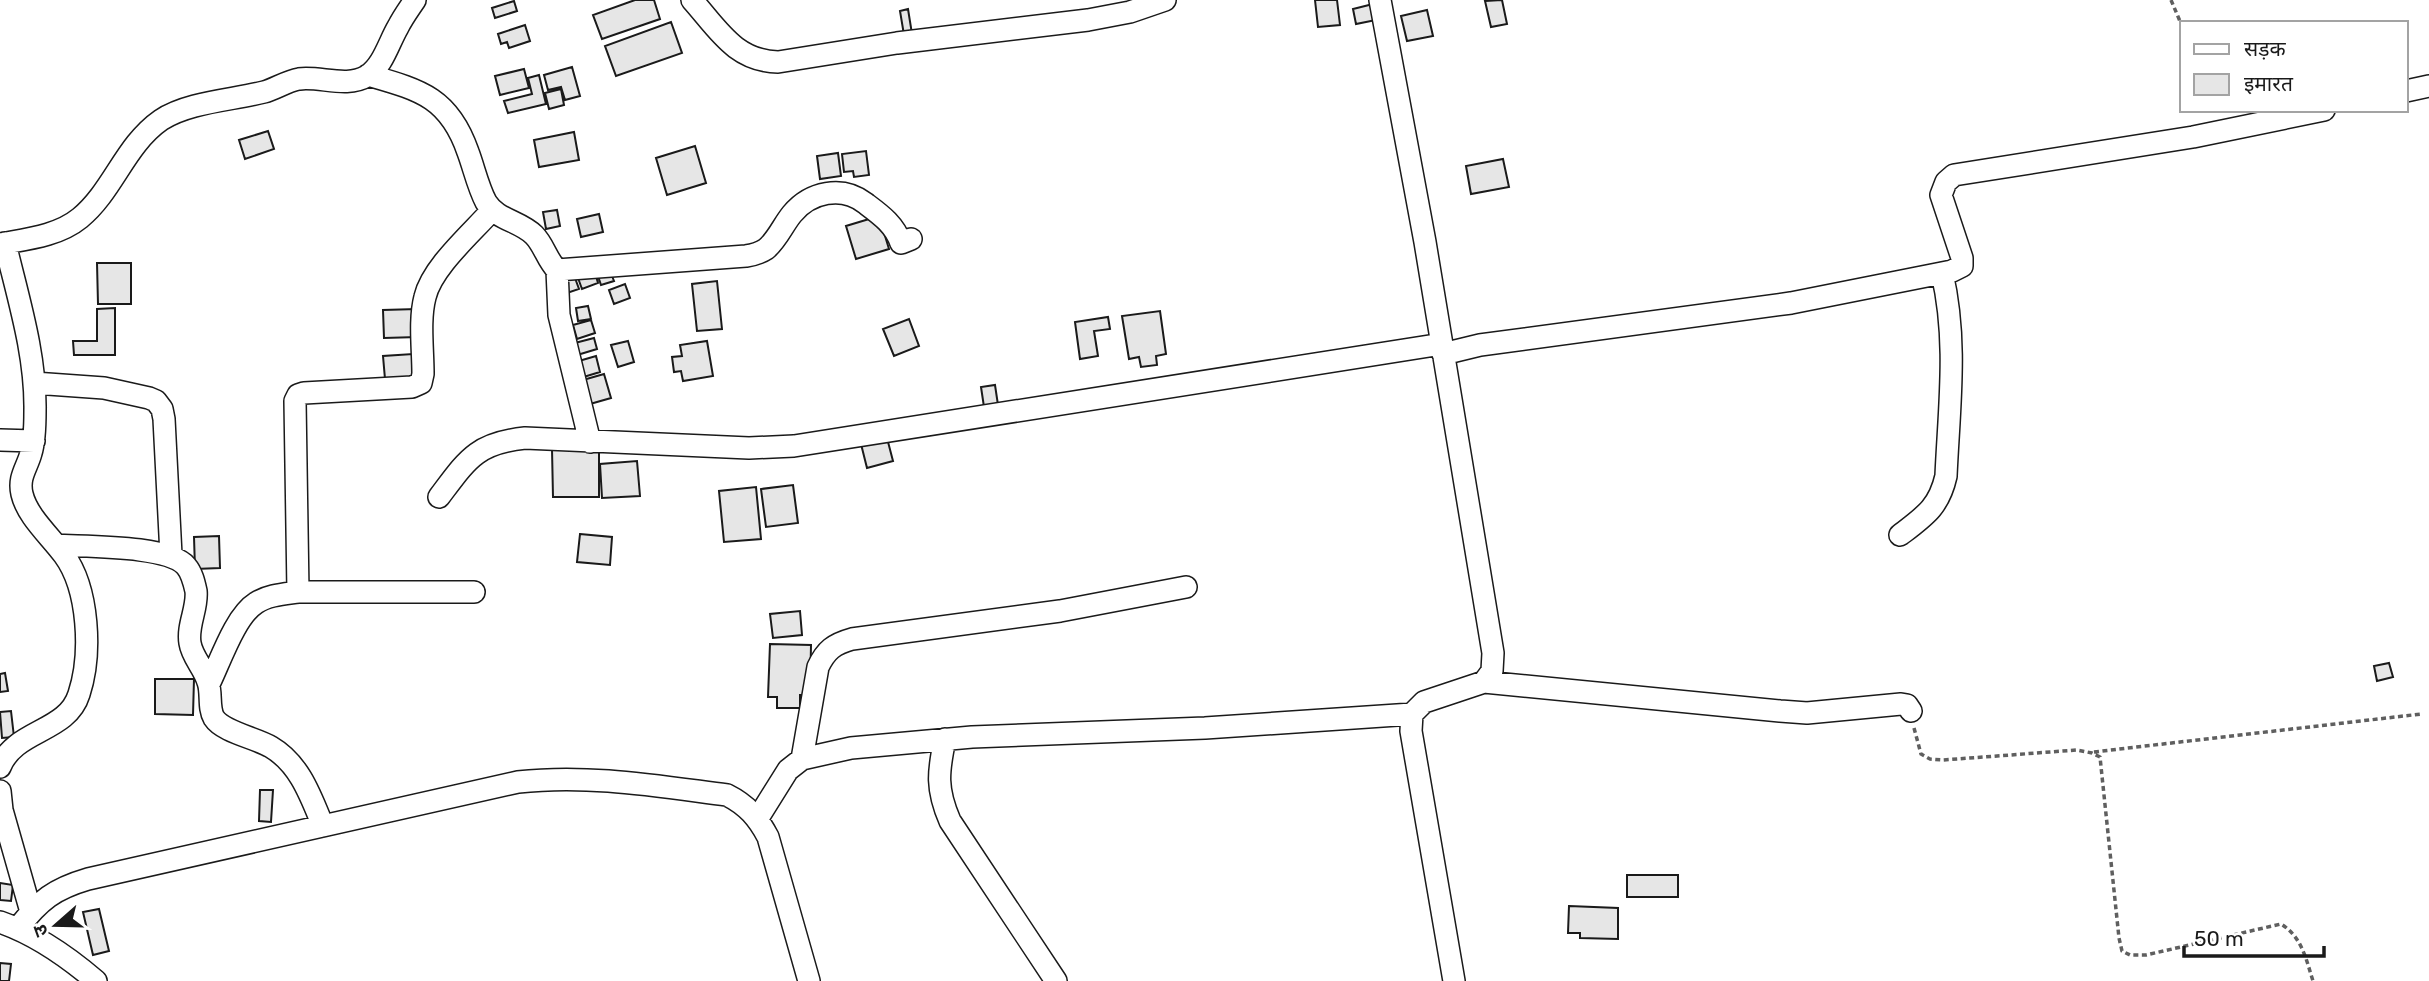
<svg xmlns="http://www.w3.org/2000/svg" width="2429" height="981" font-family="Rubik,'Noto Sans Devanagari',sans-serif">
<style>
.building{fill:#e6e6e6;stroke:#1a1a1a;stroke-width:2}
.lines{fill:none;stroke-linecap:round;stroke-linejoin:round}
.minor-casing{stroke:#1a1a1a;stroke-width:24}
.path{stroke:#5f5f5f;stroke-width:3.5;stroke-dasharray:5 3.5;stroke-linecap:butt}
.minor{stroke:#fff;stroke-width:21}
</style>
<rect width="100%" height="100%" fill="#fff"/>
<path class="building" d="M635 0H654L660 19 602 39 593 15Z
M1315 0H1337L1340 25 1318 27Z
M1502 0 1507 24 1491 27 1485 1Z
M514 1 517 11 495 18 492 8Z
M1373 4 1376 20 1356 24 1353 9Z
M908 9 912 34 904 35 900 11Z
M1427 10 1433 36 1407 41 1401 16Z
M671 22 682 53 616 76 605 46Z
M525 25 530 41 509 48 507 42 501 44 498 34Z
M572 67 580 96 565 100 561 87 548 90 544 75Z
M524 69 529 88 500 95 495 76Z
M539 75 546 104 508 113 504 101 532 94 528 78Z
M561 89 564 105 549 109 545 93Z
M268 131 274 149 245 159 239 140Z
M574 132 579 160 539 167 534 140Z
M695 146 706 183 667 195 656 158Z
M866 151 869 175 854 177 853 171 844 172 842 154Z
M838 153 841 176 820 179 817 156Z
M1503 159 1509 187 1471 194 1466 166Z
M557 210 560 226 546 229 543 212Z
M599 214 603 232 581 237 577 219Z
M879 216 889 249 856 259 846 226Z
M97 263H131V304H98Z
M610 271 614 281 601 285 598 276Z
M595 273 598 283 582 289 578 278Z
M575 278 579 289 567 293 563 282Z
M717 281 722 329 697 331 692 284Z
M625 284 630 298 614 304 609 290Z
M588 306 591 319 578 321 576 308Z
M115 308V355H74L73 341H97V309Z
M417 309 418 337 384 338 383 310Z
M1160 311 1166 354 1156 356 1157 365 1141 367 1139 357 1129 359 1122 316Z
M1108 317 1110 329 1094 331 1098 356 1080 359 1075 322Z
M909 319 919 346 894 356 883 329Z
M591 320 595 333 577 339 573 325Z
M594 338 597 349 574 356 571 344Z
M628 341 634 362 618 367 611 345Z
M707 341 713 376 683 381 681 371 674 372 672 357 682 356 680 345Z
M413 354 415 378 385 379 383 356Z
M596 356 600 372 577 379 572 363Z
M604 374 611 398 583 406 576 382Z
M995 385 998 405 984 407 981 387Z
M887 438 893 461 867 468 861 444Z
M552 449H599V497H553Z
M637 461 640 496 602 498 600 464Z
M793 485 798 523 766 527 761 489Z
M756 487 761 539 724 542 719 491Z
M580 534 612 537 610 565 577 562Z
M219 536 220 568 195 569 194 537Z
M800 611 802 635 773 638 770 614Z
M770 644 811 645 810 695H800V708H777V697H768Z
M2389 663 2393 677 2377 681 2374 666Z
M5 673 8 691 0 692V674Z
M155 679H194L193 715 155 714Z
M11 711 14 737 2 738 0 712Z
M260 790H273L271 822 259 821Z
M1627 875H1678V897H1627Z
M0 883 13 885 11 901 0 900Z
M1569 906 1618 908V939L1580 938V933H1568Z
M99 909 109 951 93 955 83 912Z
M0 963 11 964 9 981H0Z"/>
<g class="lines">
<g class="minor-casing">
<path id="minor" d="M692 0C718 29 735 61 778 62L897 43 1088 20 1130 12 1165 0
M1380 0 1425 242 1493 653 1492 671 1484 682 1424 702 1412 714 1411 731 1454 981
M368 75C420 90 449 97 468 152 474 168 478 187 486 202 497 220 520 221 534 235 544 245 547 260 557 270L559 315 590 442
M2406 91 2429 86
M0 244C27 239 58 236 80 218 113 191 125 145 161 120 188 102 233 100 264 92 275 89 287 81 299 79 320 76 347 88 367 76 383 66 389 42 398 27 403 17 409 9 415 0
M557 270 746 256C753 255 760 253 766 249 777 240 783 225 792 214 810 192 842 185 865 203 881 215 894 224 901 243L911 239
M1443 354 1480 345 1791 303 1952 271 1962 266V258L1941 195 1946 182 1954 175 2193 137 2324 110
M34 383 104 388 149 398 156 401 162 409 164 419 171 555
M0 440 34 441
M439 497C467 460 476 443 525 438L749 448 794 446 1442 344
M1900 535C1925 516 1939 507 1946 476 1949 407 1958 341 1942 273
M56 545C85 547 168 545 186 566 192 573 194 582 196 591 198 608 187 625 190 643 192 657 204 668 208 682 212 693 208 708 214 718 223 732 256 738 271 747 300 764 311 797 323 826
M298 592 295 401 298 395 304 393 412 387 421 383 423 374C423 349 419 320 425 297 432 267 472 233 492 210
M1484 682 1780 711 1807 713 1901 704 1907 705 1911 711
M209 684C220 662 235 616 256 603 268 595 284 594 298 592H474
M945 739C938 772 936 789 950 821L1056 981
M802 759 818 667C826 650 834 644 852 639L1060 611 1186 587
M0 767C15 729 67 733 79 694 92 654 89 589 64 555 50 536 27 516 22 494 18 477 27 468 31 453 35 440 35 424 35 411 36 354 18 298 5 243
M0 791 2 810 31 912
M758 818 788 770 802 759 851 748 972 737 1205 728 1412 714
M0 922C35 934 68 957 96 981
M18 928C40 900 54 889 88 879L518 782C588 774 657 786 727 795 747 805 758 818 768 837L809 981"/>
</g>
<path class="path" d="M2171 0 2182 26
M1914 728 1921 754 1930 759 1943 760 2077 750 2092 753 2100 757 2119 938 2122 951 2130 955H2146L2281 924C2302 937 2306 959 2313 981
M2094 752 2421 714"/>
<use href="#minor" class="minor"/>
</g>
<rect x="2180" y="21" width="228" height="91" fill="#ffffff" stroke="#a3a3a3" stroke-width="2"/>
<rect x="2194" y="44" width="35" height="10" fill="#ffffff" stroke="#a3a3a3" stroke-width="2"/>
<text x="2244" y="56" font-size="21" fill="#1a1a1a">सड़क</text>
<rect x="2194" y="74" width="35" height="21" fill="#e6e6e6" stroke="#a3a3a3" stroke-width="2"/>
<text x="2244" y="91" font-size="21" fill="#1a1a1a">इमारत</text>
<g transform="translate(56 925) rotate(250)" stroke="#ffffff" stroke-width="5" paint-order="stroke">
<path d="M0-5L12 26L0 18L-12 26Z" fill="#1a1a1a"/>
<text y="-10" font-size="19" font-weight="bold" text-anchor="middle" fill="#1a1a1a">उ</text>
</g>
<path d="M2184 946v10h140v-10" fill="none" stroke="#1a1a1a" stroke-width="3.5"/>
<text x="2194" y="946" font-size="21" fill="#1a1a1a" stroke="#ffffff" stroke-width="5" paint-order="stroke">50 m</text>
</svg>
